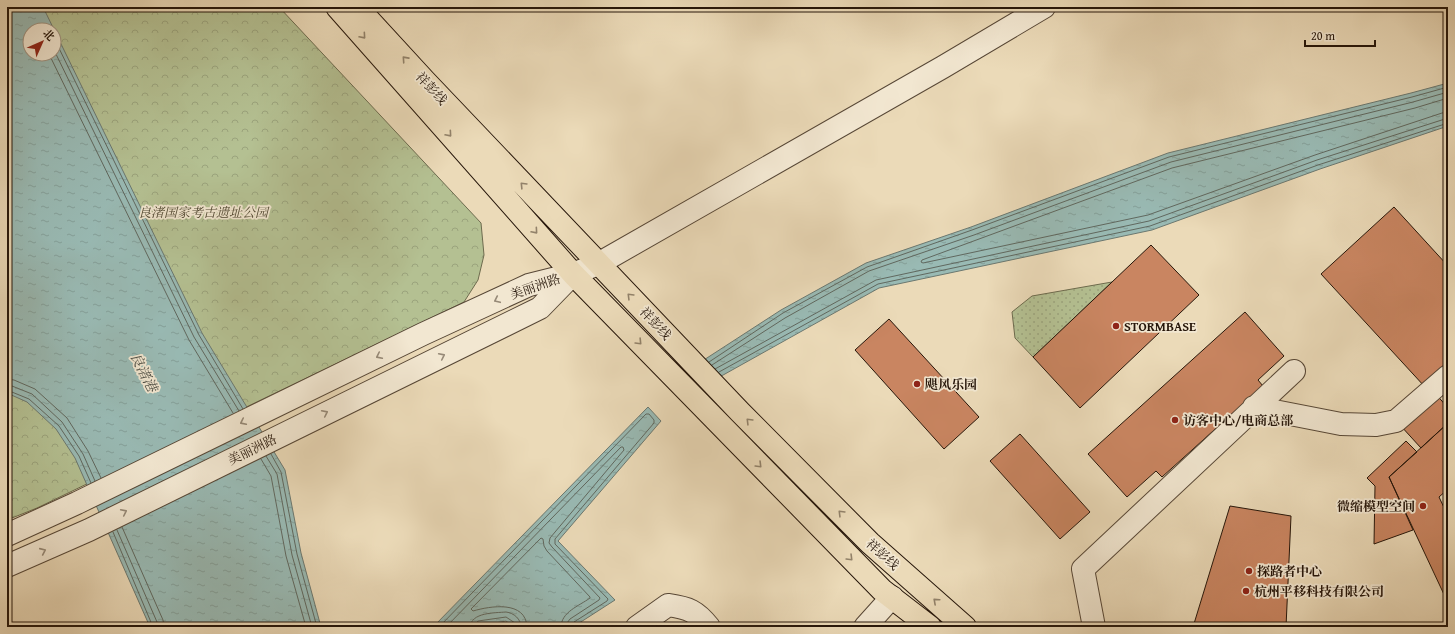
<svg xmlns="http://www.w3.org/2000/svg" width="1455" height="634" font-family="'Gentium Book Plus','Noto Serif SC',serif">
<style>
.grass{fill:url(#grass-dots);stroke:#6d6b4e}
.park{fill:url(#park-crowns);stroke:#6d6b4e;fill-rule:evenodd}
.water{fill:url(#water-ripples);stroke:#6b7870;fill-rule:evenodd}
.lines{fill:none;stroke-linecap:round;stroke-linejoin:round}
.shore{stroke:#60685f;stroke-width:1}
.building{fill:#c98561;stroke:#26160a}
.minor-casing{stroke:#574736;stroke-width:24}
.major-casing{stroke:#26160a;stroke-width:24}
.minor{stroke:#f2e7d1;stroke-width:22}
.major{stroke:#ebdab8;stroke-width:22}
.oneway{stroke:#92826a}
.oneway2{stroke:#968977}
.poi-dot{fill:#8f2418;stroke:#f2e7d1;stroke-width:1.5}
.labels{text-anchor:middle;stroke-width:3.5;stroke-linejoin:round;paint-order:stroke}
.street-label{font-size:13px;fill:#26160a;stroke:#f2e7d1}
.park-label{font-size:13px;font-style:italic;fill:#514933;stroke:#f2e7d1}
.poi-label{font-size:13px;font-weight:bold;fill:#26160a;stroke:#f2e7d1;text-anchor:start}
.water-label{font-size:14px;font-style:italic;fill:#4e4f46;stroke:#f2e7d1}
</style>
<defs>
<pattern id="grass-dots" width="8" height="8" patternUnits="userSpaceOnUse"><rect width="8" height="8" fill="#b4c092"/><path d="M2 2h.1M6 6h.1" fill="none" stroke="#9ba47d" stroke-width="1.8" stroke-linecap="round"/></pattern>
<pattern id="park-crowns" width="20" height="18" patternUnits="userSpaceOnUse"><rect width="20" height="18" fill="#b4c092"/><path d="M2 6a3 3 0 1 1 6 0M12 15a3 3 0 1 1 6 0" fill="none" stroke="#9ba47d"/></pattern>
<pattern id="water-ripples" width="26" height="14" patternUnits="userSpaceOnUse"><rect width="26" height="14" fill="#99bab4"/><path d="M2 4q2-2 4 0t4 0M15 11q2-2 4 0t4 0" fill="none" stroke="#849f99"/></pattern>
</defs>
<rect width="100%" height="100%" fill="#ebdab8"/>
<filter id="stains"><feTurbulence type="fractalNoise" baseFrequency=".005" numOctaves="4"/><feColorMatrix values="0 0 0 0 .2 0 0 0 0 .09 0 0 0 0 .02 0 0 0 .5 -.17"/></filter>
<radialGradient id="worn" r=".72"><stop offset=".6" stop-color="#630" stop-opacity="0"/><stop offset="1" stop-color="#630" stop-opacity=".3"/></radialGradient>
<path class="grass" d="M1112 282 1033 357 1015 338 1012 312 1032 296Z"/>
<path class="park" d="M7 7H279L481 223 484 255 478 280 464 302 37 508 7 520ZM30 30H54V54H30Z"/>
<path class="water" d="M7 7H43L202 333 285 470 301 553 321 627H150L75 458 56 429 27 402 7 393ZM30 30H54V54H30Z
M1448 83V126L1320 169 1152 230 879 288 707 384 693 367 781 310 866 263 971 227 1168 153 1411 93Z
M648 407 661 421 558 541 615 600 573 627H514L506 621 473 627H432L435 625Z"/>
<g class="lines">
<path class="shore" d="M54 38 199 335 243 409
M54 50 194 337 239 411
M49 54 189 340 233 413
M1448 98 1415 108 1172 168 922 260 921 262 923 263 1148 215 1315 155 1442 113 1448 112
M709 362 783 313 867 267 972 230 1169 157 1412 97 1448 87
M712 365 785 318 869 271 974 235 1171 162 1413 102 1448 92
M715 369 876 280 1149 221 1317 160 1448 118
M719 372 878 284 1150 226 1318 165 1448 123
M7 379 14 380 35 389 67 418 88 451 101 478
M7 385 12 386 32 394 62 422 83 454 95 481
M7 390 29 399 59 426 79 456 91 483
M271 454 281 472 297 554 317 627
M266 456 277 474 292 555 312 627
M261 459 271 476 286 556 306 627
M122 527 163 620 164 627
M117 530 157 622 158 627
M113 532 153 627
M439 627 646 414H649L654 420V423L555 539V544L608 599 607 601 574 622 572 627
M446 627 621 447H623L624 450 550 538 549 543 552 547 600 598 599 600 570 619 567 623V627
M470 627C471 612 495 613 506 612 514 613 521 619 521 627
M475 627 476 624 478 621 506 617 515 623 516 627
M527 627C526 600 490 606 473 611L471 609 541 538 543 539 544 546 547 551 590 597V598C579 606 561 612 561 627"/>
</g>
<path class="building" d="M1394 207 1448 266V366L1425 387 1321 274Z
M1151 245 1199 295 1080 408 1033 357Z
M1245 312 1284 356 1258 380 1263 386 1162 477 1156 471 1127 497 1088 454Z
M889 319 979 417 944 449 855 350Z
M1435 393 1448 408V423L1421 448 1400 425Z
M1448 423V489L1439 497 1448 516V603L1389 477Z
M1020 434 1090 512 1060 539 990 461Z
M1406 441 1417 452 1389 477 1413 530 1374 544 1375 486 1367 478Z
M1230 506 1291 516 1286 627H1193Z"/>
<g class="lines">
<g class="minor-casing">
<path id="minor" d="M1254 407 1341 424 1376 425 1396 421 1448 376
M7 535 77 503 423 334 529 285 573 274 598 264 943 67 1044 7
M7 566 89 530 540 308 573 274
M637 627 668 605C689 608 696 611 709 627
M865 627 892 597
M1094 627 1083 569 1294 371"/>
</g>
<g class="major-casing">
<path id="major" d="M337 7 573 274 882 590 930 627
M357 7 425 81 740 412 870 543 965 627"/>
</g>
<use href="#minor" class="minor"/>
<use href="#major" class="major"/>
</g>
<defs><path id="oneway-chevron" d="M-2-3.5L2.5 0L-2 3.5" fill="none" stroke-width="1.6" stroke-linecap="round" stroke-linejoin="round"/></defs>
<g class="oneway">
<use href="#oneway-chevron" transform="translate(363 36) rotate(49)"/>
<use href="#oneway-chevron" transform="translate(405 59) rotate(-132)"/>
<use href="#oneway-chevron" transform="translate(449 134) rotate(49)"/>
<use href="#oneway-chevron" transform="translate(523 185) rotate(-134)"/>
<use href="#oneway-chevron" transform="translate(535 231) rotate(49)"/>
<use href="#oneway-chevron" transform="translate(630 296) rotate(-135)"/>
<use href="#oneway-chevron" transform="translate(639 342) rotate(46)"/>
<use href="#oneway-chevron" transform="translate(749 421) rotate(-135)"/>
<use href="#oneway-chevron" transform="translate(759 465) rotate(45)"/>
<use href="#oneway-chevron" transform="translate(841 513) rotate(-135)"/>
<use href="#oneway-chevron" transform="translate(850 558) rotate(45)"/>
<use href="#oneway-chevron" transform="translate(936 601) rotate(-138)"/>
</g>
<g class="oneway2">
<use href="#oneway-chevron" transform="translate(497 300) rotate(155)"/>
<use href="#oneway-chevron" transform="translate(379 356) rotate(154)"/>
<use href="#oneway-chevron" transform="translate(442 356) rotate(-26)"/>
<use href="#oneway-chevron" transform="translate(325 413) rotate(-26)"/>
<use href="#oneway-chevron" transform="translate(243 422) rotate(154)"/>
<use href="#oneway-chevron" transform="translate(124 512) rotate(-26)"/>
<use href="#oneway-chevron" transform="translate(43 551) rotate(-24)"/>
</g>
<g class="poi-dot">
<circle cx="1116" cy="326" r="4"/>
<circle cx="917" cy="384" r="4"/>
<circle cx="1175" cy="420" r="4"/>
<circle cx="1423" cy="506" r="4"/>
<circle cx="1249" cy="571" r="4"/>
<circle cx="1246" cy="591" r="4"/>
</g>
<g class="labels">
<g class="street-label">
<text transform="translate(432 88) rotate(47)" y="5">祥彭线</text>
<text transform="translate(535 286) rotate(-19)" y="5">美丽洲路</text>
<text transform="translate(656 323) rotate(47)" y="5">祥彭线</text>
<text transform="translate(252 449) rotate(-26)" y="5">美丽洲路</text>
<text transform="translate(883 554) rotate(42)" y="5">祥彭线</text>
</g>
<g class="park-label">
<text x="203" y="217">良渚国家考古遗址公园</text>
</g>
<g class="poi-label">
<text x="1124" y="331">STORMBASE</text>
<text x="925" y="389">飓风乐园</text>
<text x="1183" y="425">访客中心/电商总部</text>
<text x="1415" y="511" text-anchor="end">微缩模型空间</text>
<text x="1257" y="576">探路者中心</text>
<text x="1254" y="596">杭州平移科技有限公司</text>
</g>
<g class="water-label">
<text transform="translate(144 372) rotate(63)" y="5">良渚港</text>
</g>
</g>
<rect width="1455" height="634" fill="none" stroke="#ebdab8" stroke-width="24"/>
<rect x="8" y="8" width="1439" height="618" fill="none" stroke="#26160a" stroke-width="2"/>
<rect x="12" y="12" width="1431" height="610" fill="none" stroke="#26160a"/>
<g transform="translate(42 42) rotate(45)"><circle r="19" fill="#f2e7d1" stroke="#a09381"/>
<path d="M0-3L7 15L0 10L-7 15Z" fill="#8f2418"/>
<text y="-6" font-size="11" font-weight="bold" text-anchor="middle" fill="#26160a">北</text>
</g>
<path d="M1305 40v6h70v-6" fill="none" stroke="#26160a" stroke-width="2"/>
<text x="1311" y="40" font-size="12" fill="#26160a" stroke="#f2e7d1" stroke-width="3" paint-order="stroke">20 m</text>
<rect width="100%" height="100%" filter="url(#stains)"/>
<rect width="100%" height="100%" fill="url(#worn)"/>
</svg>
